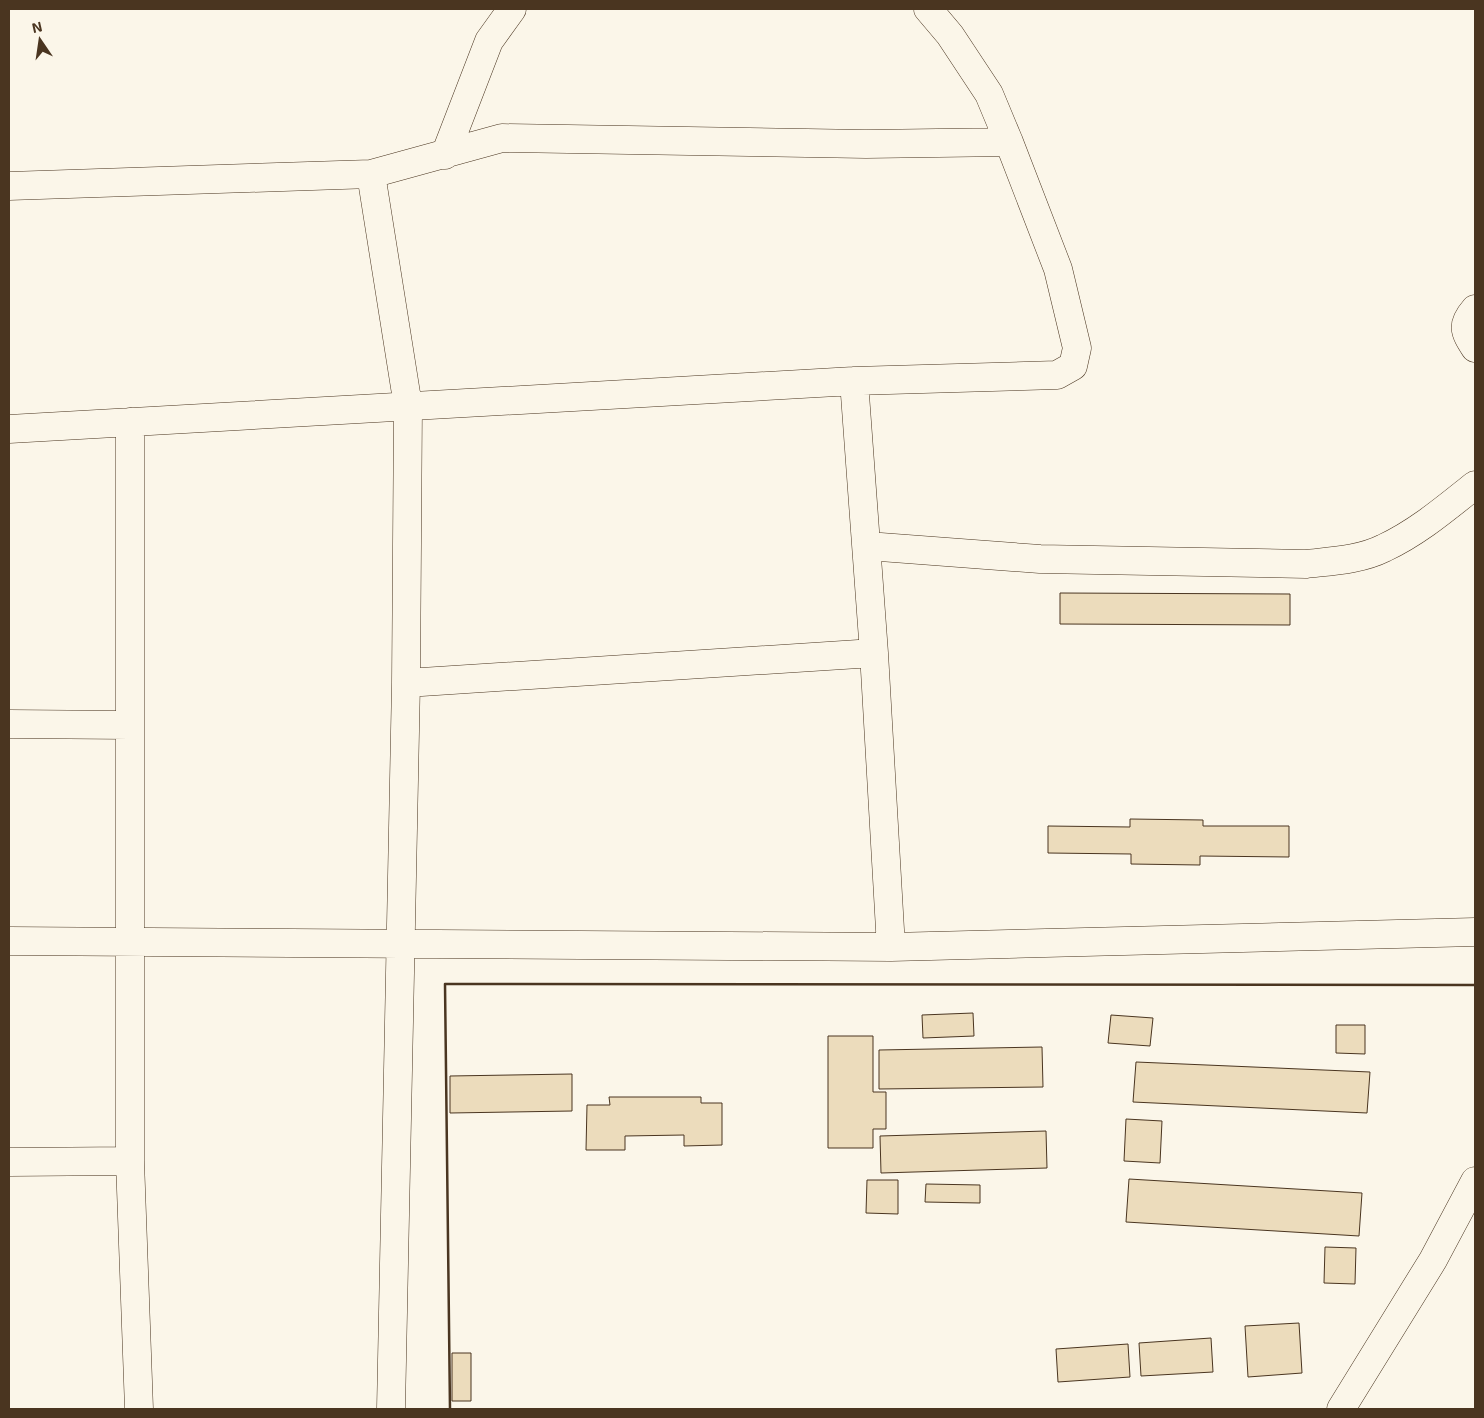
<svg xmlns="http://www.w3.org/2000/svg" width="1484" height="1418" font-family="'Exo 2',sans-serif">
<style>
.building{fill:#ecdcbc;stroke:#4a3520}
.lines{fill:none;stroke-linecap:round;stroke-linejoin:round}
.minor-casing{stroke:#4a3520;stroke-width:29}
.minor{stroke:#fbf6e9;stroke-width:28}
.wall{stroke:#4a3520;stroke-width:2.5}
</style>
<rect width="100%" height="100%" fill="#fbf6e9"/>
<path class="building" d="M1060 593 1290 594V625L1060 624Z
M1130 819 1203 820V826H1289V857L1200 856V865L1131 864V854L1048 853V826L1130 827Z
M973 1013 974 1036 923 1038 922 1015Z
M1111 1015 1153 1018 1150 1046 1108 1043Z
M1336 1025H1365V1054L1336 1053Z
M828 1036H873V1092H886V1129H873V1148H828Z
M1042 1047 1043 1087 879 1089V1050Z
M1136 1062 1370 1072 1367 1113 1133 1102Z
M572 1074V1111L450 1113V1076Z
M609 1097H701V1103H722V1145L684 1146V1135L625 1136V1150H586L587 1105H610Z
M1126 1119 1162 1121 1160 1163 1124 1161Z
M1046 1131 1047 1168 881 1173 880 1136Z
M1129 1179 1362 1193 1359 1236 1126 1222Z
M867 1180H898V1214L866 1213Z
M926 1184 980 1185V1203L925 1202Z
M1325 1247 1356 1248 1355 1284 1324 1283Z
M1299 1323 1302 1373 1248 1377 1245 1326Z
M1211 1338 1213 1372 1141 1376 1139 1343Z
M1128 1344 1130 1377 1058 1382 1056 1349Z
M452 1353H471V1401H452Z"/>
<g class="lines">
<g class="minor-casing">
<path id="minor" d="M445 155 489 41 512 9
M371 174 408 406 406 683 391 1409
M9 186 371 174 502 138 866 144 1009 142
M1475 309C1461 325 1464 331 1475 348
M854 381 874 653 891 947
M130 422V1161L139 1409
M9 429 854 381 1057 375 1073 366 1077 348 1058 269 1009 142 989 94 950 35 928 9
M867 546 1040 559 1306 564C1332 561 1360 560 1384 548 1418 532 1446 508 1475 485
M406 683 874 653
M9 724 129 725
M9 941 891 947 1475 932
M9 1162 130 1161
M1341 1409 1433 1260 1475 1181"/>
</g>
<use href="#minor" class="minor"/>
<path class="wall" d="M450 1409 445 984 1475 985"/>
</g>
<rect width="1484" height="1418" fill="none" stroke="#4a3520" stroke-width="20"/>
<g transform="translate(40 40) rotate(347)" stroke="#fbf6e9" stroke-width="4" paint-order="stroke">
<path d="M0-4L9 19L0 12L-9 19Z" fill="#4a3520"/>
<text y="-8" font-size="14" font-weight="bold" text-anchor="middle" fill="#4a3520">N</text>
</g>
</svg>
